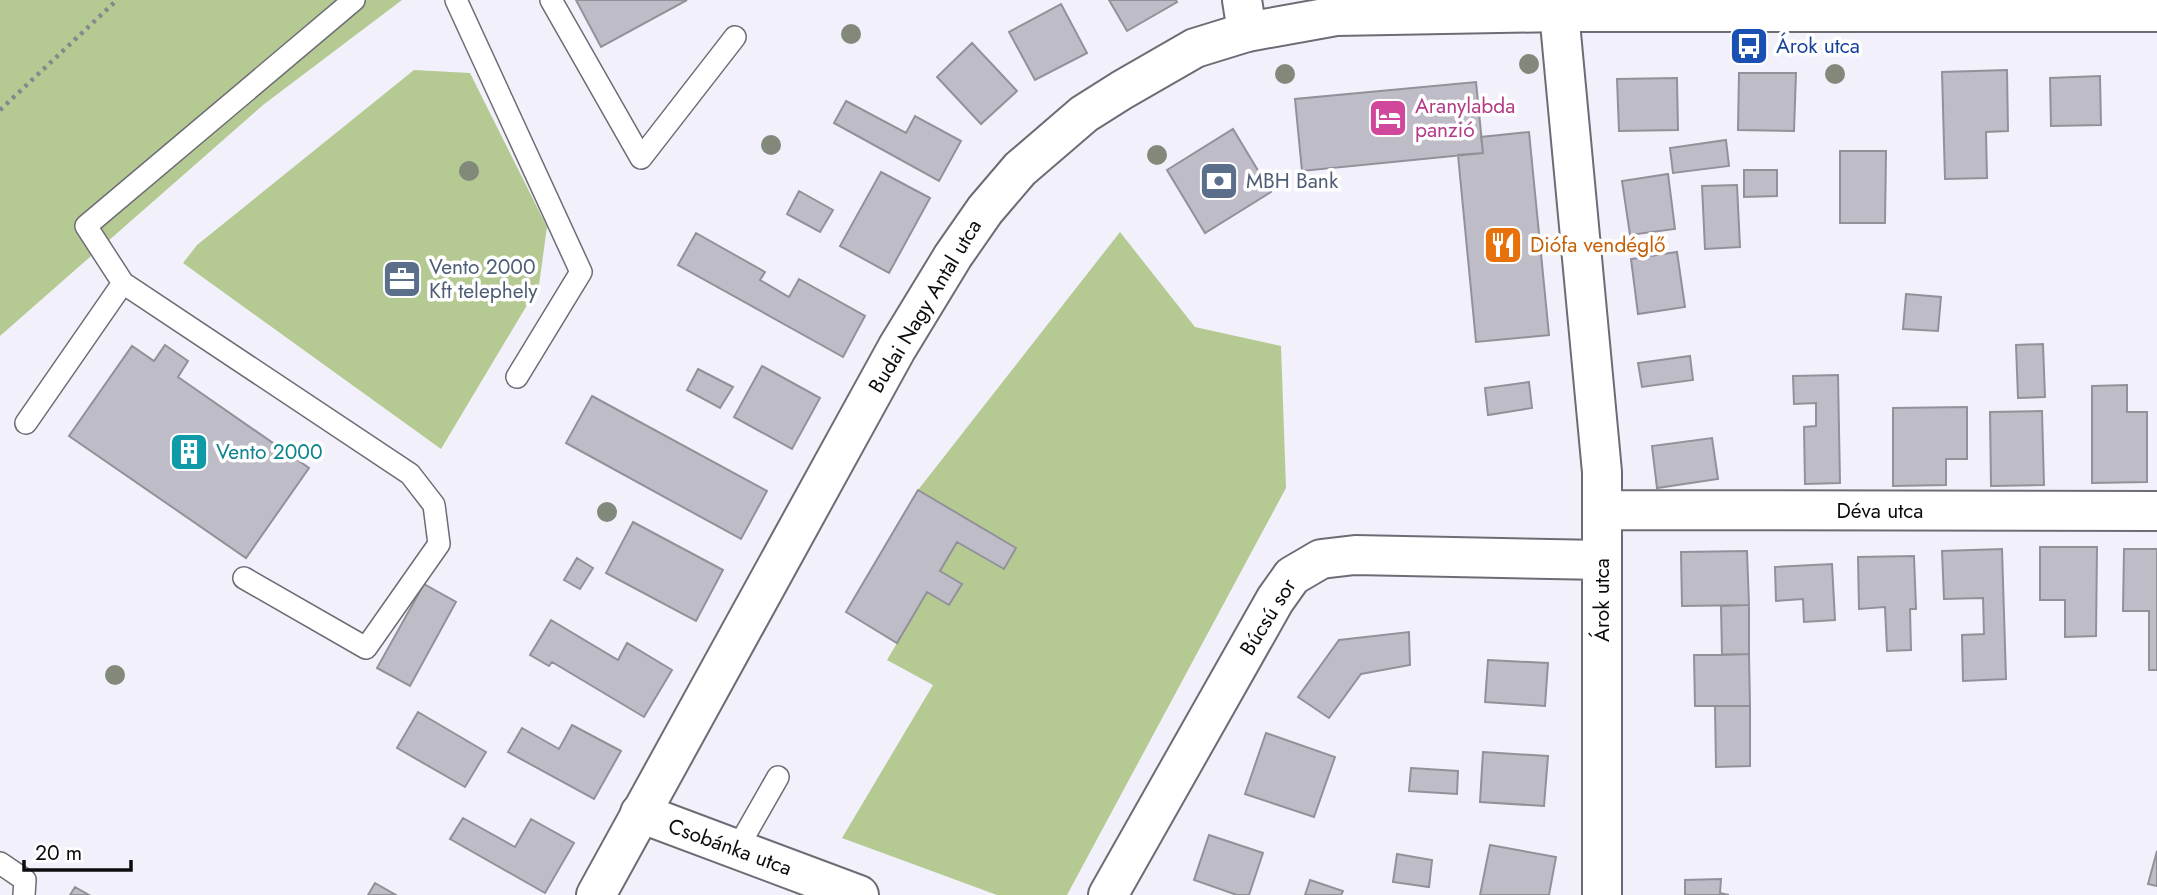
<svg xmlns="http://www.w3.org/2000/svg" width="2157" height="895" font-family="Jost,sans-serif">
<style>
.green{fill:#b5ca92}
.building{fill:#bebcc6;stroke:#92919a;stroke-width:2}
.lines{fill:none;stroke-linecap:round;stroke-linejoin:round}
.service-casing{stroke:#6d6c75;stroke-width:24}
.minor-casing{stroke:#6d6c75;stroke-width:42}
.secondary-casing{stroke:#6d6c75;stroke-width:42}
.path{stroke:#87878e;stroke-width:4.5;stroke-dasharray:3.5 5;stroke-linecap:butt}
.service{stroke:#fff;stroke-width:21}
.minor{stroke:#fff;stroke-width:38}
.secondary{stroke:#fff;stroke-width:38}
.tree{fill:#82887a}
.labels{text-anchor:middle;stroke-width:7;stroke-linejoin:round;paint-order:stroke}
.transit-label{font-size:21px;fill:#164399;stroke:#fff;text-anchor:start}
.hotel-label{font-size:21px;fill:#b23c85;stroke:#fff;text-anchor:start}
.service-label{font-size:21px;fill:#4e5e75;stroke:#fff;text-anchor:start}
.food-label{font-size:21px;fill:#c56008;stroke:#fff;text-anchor:start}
.street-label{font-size:21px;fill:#0c0c0f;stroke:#fff}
.culture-label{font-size:21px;fill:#0d838f;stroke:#fff;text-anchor:start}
</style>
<rect width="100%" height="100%" fill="#f2f1fb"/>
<path class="green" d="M0 0H402L263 105 0 336Z
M414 70 470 73 547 227 539 285 441 449 183 263 197 245Z
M1120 232 1195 327 1281 346 1286 488 1067 895H997L842 838 933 685 887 660 927 592 961 584 940 571 957 542 1004 569 1016 549 918 490Z"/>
<path class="building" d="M576 0H687L601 47Z
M1109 0H1176L1177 2 1127 31Z
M1061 4 1087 53 1035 80 1009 32Z
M972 43 1017 91 981 124 937 77Z
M2007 70 2008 131 1986 132 1987 178 1945 179 1942 72Z
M1739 73H1796L1794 131 1738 130Z
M2100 76 2101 125 2051 126 2050 78Z
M1677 78 1678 130 1619 131 1617 79Z
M1476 82 1483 153 1302 171 1295 99Z
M846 101 906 133 915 116 961 141 939 181 834 123Z
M1233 129 1271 192 1205 233 1167 170Z
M1529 132 1549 335 1476 342 1458 155 1483 153 1481 137Z
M1726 140 1729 166 1673 173 1670 148Z
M1840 151H1886L1885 223H1840Z
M1744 170H1777V196L1744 197Z
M881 172 930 198 889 273 840 246Z
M1668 174 1675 229 1630 235 1622 181Z
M1737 185 1740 247 1705 249 1702 186Z
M799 191 833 210 820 232 787 214Z
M696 233 765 272 760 280 789 297 799 279 865 316 843 357 678 265Z
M1677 252 1685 307 1638 314 1631 259Z
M1906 294 1941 297 1938 331 1903 329Z
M2043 344 2045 397 2018 398 2016 345Z
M165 345 188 361 178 377 309 468 246 558 69 436 132 346 154 361Z
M1690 356 1693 380 1642 387 1638 363Z
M762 366 820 398 792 449 734 417Z
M698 369 733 387 720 408 687 390Z
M1838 375 1840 483 1805 484 1804 427 1816 426V403L1794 404 1793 376Z
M1529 382 1532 408 1488 415 1485 388Z
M2127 385V412H2147V482L2092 483V386Z
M592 396 767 491 741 539 566 443Z
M1967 407V459H1946V485L1893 486V408Z
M2042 411 2044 485 1991 486 1990 412Z
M1712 438 1718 479 1657 488 1652 446Z
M918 490 1016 548 1004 569 957 542 940 571 962 584 949 605 927 592 897 643 846 612Z
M633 522 723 570 696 621 606 573Z
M2040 547H2097L2096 636 2065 637V600H2040Z
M2002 549 2006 679 1963 681 1962 635 1984 634 1983 598 1944 599 1942 551Z
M2124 549H2157V670H2149V611H2123Z
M1747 551 1749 605 1682 606 1681 552Z
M1914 556 1916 609H1910L1911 650 1887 651 1885 607 1859 609 1858 557Z
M577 558 593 568 580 589 564 580Z
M1832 564 1835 620 1804 622 1803 599 1776 601 1775 567Z
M424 584 456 602 410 686 377 668Z
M1749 605V654L1722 655 1721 606Z
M551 620 618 660 627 643 672 670 644 717 552 662 549 666 530 655Z
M1409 632 1410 665 1361 674 1329 718 1298 697 1339 640Z
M1749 654 1750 706H1695L1694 655Z
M1488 660 1548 663 1545 706 1485 702Z
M1715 706H1750V766L1716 767Z
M418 712 486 752 465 787 397 748Z
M572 725 621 751 594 799 508 752 522 728 559 749Z
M1266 733 1335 757 1314 817 1245 794Z
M1483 752 1548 756 1544 806 1480 802Z
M1411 768 1458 771 1457 794 1409 791Z
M463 818 515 847 531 819 574 843 545 893 450 839Z
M1209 835 1263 853 1249 895H1237L1194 880Z
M1490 845 1556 857 1549 895H1480Z
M2157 851V886L2148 884Z
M1397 854 1432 860 1429 887 1393 882Z
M1721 879 1720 893 1729 895H1685V880Z
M1310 880 1343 891 1341 895H1305Z
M375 883 396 895H368Z
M75 887 89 895H70Z"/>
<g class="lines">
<g class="service-casing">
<path id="service" d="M456 0 581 272 517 377
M551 0 641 158 735 37
M26 423 123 283
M244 578 366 648 439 544 434 505 410 474 123 283 86 226 354 0
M737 849 778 777
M0 863 25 880 24 895"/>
</g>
<g class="minor-casing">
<path id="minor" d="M1242 0 1247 32
M1559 12 1602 472V895
M1602 510 2157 511
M640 813 859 895
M1108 895 1275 600 1292 576 1321 559 1355 555 1602 560"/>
</g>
<g class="secondary-casing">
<path id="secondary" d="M596 895 897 348 953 256 985 210 1020 169 1084 114 1122 90 1195 48 1247 32 1336 16 1559 12H2157"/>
</g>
<path class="path" d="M0 110 117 0"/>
<use href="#service" class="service"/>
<use href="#minor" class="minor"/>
<use href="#secondary" class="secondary"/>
</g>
<g class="tree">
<circle cx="851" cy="34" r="10"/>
<circle cx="1529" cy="64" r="10"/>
<circle cx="1285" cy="74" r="10"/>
<circle cx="1835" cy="74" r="10"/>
<circle cx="771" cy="145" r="10"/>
<circle cx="1157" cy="155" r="10"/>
<circle cx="469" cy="171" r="10"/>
<circle cx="607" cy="512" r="10"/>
<circle cx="115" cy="675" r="10"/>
</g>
<defs>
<g id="bus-square" transform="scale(2.0125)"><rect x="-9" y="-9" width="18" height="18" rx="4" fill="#1a4fb4" stroke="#fff"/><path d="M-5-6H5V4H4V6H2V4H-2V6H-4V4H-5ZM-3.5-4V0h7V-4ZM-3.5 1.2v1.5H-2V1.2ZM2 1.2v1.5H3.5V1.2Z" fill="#fff"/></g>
<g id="hotel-square" transform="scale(2.0125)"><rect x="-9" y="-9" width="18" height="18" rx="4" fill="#d1479c" stroke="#fff"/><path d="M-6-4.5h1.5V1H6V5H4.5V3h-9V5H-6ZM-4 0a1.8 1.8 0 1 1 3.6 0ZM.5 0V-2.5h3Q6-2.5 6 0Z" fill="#fff"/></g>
<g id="bank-square" transform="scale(2.0125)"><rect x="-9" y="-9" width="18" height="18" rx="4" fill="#5c6f8a" stroke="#fff"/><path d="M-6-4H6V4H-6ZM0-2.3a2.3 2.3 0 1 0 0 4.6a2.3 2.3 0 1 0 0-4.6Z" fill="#fff"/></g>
<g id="restaurant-square" transform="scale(2.0125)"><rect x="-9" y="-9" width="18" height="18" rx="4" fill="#e8710a" stroke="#fff"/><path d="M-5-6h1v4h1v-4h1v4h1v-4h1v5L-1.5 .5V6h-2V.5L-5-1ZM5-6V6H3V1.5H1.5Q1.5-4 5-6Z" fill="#fff"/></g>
<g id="office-square" transform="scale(2.0125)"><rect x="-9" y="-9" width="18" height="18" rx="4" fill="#5c6f8a" stroke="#fff"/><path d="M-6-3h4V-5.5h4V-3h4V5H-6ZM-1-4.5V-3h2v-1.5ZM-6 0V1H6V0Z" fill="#fff"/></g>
<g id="building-square" transform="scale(2.0125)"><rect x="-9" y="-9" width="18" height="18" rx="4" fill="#0f9aa8" stroke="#fff"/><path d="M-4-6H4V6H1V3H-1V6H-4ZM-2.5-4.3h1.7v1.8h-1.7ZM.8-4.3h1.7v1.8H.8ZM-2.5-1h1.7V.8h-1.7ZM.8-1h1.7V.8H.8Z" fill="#fff"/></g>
</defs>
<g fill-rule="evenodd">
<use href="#bus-square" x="1749" y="46"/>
<use href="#hotel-square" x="1388" y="118"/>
<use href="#bank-square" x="1219" y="181"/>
<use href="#restaurant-square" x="1503" y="245"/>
<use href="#office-square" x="402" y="279"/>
<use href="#building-square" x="189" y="452"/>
</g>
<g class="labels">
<g class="transit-label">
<text x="1776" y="53">Árok utca</text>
</g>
<g class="hotel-label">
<text x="1415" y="113">Aranylabda<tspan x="1415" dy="24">panzió</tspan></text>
</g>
<g class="service-label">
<text x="1246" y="188">MBH Bank</text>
<text x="429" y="274">Vento 2000<tspan x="429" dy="24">Kft telephely</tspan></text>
</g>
<g class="food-label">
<text x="1530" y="252">Diófa vendéglő</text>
</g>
<g class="street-label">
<text transform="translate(925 306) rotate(-59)" y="7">Budai Nagy Antal utca</text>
<text x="1880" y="518">Déva utca</text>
<text transform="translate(1602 600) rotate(-90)" y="7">Árok utca</text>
<text transform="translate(1268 617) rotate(-58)" y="7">Búcsú sor</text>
<text transform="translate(730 847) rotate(20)" y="7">Csobánka utca</text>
</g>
<g class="culture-label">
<text x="216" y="459">Vento 2000</text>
</g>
</g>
<path d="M24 860v10h107v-10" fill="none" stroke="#0c0c0f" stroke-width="3.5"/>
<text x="35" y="860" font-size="21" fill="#0c0c0f" stroke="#ffffff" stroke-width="5" paint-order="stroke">20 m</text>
</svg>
